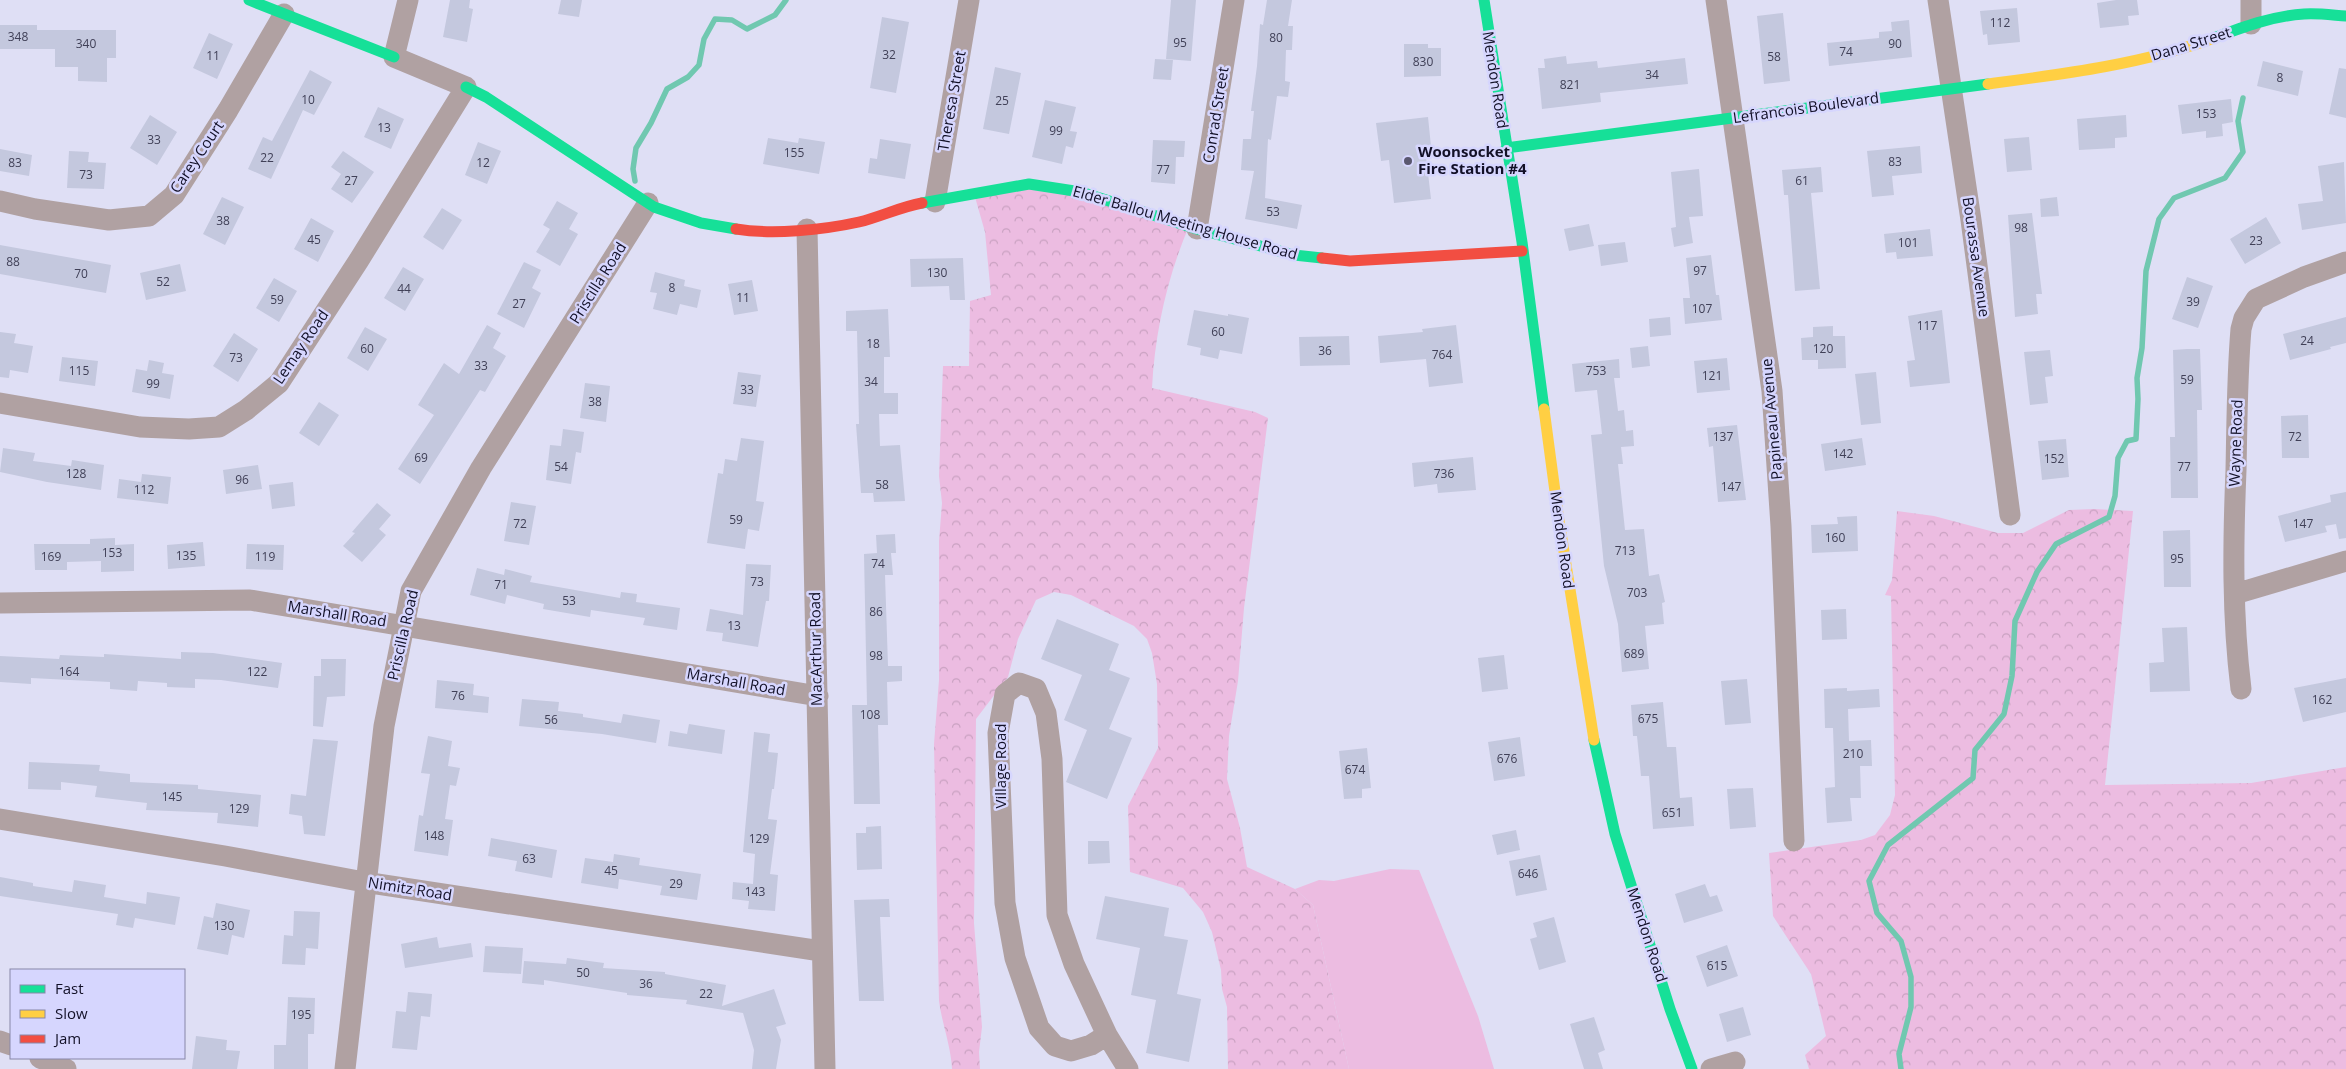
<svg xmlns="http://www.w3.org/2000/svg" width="2346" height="1069" font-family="'Open Sans',sans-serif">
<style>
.grass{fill:#ecbce1}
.forest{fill:url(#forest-crowns)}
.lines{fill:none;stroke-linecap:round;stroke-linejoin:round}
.stream{stroke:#70c8b0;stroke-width:5.5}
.building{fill:#c4c8de}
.street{stroke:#b0a1a2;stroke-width:21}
.fast{stroke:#16e098;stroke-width:11}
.slow{stroke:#ffcf43;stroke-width:11}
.jam{stroke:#f24e42;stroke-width:11}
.poi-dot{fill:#5a586f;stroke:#d6d6fe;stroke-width:2}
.labels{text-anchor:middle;stroke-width:5;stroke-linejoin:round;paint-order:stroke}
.number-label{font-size:12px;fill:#404057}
.street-label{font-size:15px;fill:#121027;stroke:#d6d6fe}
.poi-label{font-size:15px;font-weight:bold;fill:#121027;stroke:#d6d6fe;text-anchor:start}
</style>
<defs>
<pattern id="forest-crowns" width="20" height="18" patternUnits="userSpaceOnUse" patternTransform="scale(1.25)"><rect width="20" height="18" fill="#ecbce1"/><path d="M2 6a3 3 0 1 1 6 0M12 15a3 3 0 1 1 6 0" fill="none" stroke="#c9a1c1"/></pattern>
</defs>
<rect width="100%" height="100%" fill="#dfdff5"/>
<path class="grass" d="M1390 869 1419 870 1478 1016 1494 1069H1349L1313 905 1295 889 1319 880 1334 881Z"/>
<path class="forest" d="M1038 187 1189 226C1167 278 1155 332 1152 388L1255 412 1268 418 1244 608 1238 681 1229 736 1227 779 1240 828 1247 867 1295 889 1313 905 1349 1069H1228L1227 1007 1222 989 1221 970 1212 932 1203 912 1183 888 1130 872 1128 806 1158 748 1157 684 1152 653 1147 639 1134 626 1071 595 1054 592 1036 600 1018 639 1008 677 976 719 974 923 982 1027 979 1052 980 1069H952C951 1046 942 1024 939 1001L934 744 939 680V541L942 503 939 476 943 366H969L970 301 991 295 985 232 975 197Z
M2094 509 2133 511 2105 785 2251 783 2346 767V1069H1809L1805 1055 1826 1036 1811 974 1773 916 1769 853 1861 840 1875 835 1890 815 1895 795 1891 596 1885 595 1892 580 1897 511 1934 516 1998 533H2023L2069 510Z"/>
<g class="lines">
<path class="stream" d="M635 181 633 169 636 148 651 123 667 89 688 77 699 65 704 39 715 19 732 20 747 29 775 15 786 0
M1901 1069 1899 1054 1911 1007V977L1901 941 1877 913 1869 881 1888 845 1973 778 1975 750 2004 714 2012 676 2015 621 2037 572 2056 544 2109 517 2115 496 2118 458 2127 441 2136 439 2138 399 2137 378 2142 348 2146 271 2159 219 2174 198 2225 178 2243 152 2238 121 2243 98"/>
</g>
<path class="building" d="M450 0H470L469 8 473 9 467 42 443 37Z
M561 0H582L579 17 558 14Z
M1171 0H1196L1191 61 1166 59Z
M1267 0H1292L1288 26H1293L1292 50H1286L1285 81 1290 82 1288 97 1277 96 1271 140 1268 139 1265 198 1302 205 1297 229 1245 219 1254 171 1241 170 1243 139H1251L1254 111H1251L1257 66 1260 24 1263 25Z
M2116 0H2137L2139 15 2128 16 2129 25 2100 28 2097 3Z
M2017 8 2020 42 1988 45 1987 34 1983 35 1980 11Z
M1783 13 1790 81 1764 84 1757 16Z
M882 17 909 22 896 93 870 88Z
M1909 20 1912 57 1829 66 1827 43 1879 38V32L1892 31 1891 22Z
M0 25H37V30H116V58H107V82L78 81V67H55V49H0Z
M209 33 233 44 217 79 193 68Z
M1404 44H1428V48H1441V76L1404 77Z
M1566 56 1567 64 1597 61 1598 68 1685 58 1688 84 1600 93 1601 102 1542 109 1538 68H1545L1544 59Z
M1155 59 1173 60 1171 80 1153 79Z
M2263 61 2303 71 2298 96 2257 86Z
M995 67 1021 73 1009 134 983 129Z
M2339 68 2346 69V118L2329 114Z
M310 70 332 82 314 115 303 110 271 179 248 169 263 137 272 141Z
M2231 99 2233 122 2222 124 2223 136 2206 138V131L2182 134 2178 105Z
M1045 100 1076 107 1070 131 1077 132 1073 148 1066 146 1062 164 1032 157Z
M378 107 404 119 391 149 364 137Z
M150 115 177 132 157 165 130 148Z
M2126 115 2127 137 2115 138V148L2079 150 2077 119Z
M1428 117 1432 156H1426L1431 199 1394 203 1389 160 1381 161 1376 123Z
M2029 137 2032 170 2007 172 2004 139Z
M768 138 798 143 799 138 825 142 819 174 763 164Z
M880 139 911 144 905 179 868 173 870 158 877 159Z
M1153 140 1185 141 1184 157H1176L1175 184 1151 182Z
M478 142 501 151 487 184 465 175Z
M1920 146 1922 173 1892 176 1894 195 1872 197 1867 151Z
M0 149 32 155 29 176 0 171Z
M69 151 89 152 88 162 106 163 104 189 67 188Z
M343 151 374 172 352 203 331 189 341 174 331 167Z
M2344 162 2346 223 2302 230 2298 204 2323 201 2318 166Z
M1821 167 1823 192 1811 193 1820 289 1795 291 1788 195H1784L1782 170Z
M1699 169 1703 216 1689 217 1693 243 1674 247 1671 228 1676 227 1671 172Z
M222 197 244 207 225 245 203 234Z
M2057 197 2059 216 2041 217 2040 199Z
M557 201 578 213 569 229 578 234 560 266 536 252 550 229 543 225Z
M442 208 462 220 443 250 423 237Z
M2032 213 2042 294H2036L2038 314 2015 317 2008 215Z
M2266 217 2281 243 2245 264 2230 239Z
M311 218 334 231 318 262 294 249Z
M1589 224 1594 246 1569 251 1564 229Z
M1930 229 1933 256 1897 259 1896 252 1886 253 1884 234Z
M1625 242 1628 262 1601 266 1598 245Z
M0 245 111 265 106 293 0 274Z
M1711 255 1716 295H1719L1722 320 1685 324 1683 298H1690L1686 258Z
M963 258 965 300H950L949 286 911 287 910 259Z
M524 262 541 270 532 288 541 293 524 328 497 314Z
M180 264 186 291 146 300 140 273Z
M403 267 424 279 405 311 384 298Z
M655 272 685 280 684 286 701 290 697 308 680 304 677 315 653 309 657 293 650 292Z
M2187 277 2213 286 2198 328 2172 319Z
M274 278 297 291 279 322 256 308Z
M752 280 758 311 734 315 728 284Z
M888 309 890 357H884V393H898V414H879L880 446 900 445 905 501 874 502 873 493H861L856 424H859L857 331H846V311Z
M1194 310 1228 316V314L1249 318 1242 354 1220 350 1218 359 1200 355 1201 348 1187 345Z
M1942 310 1950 383 1910 387 1907 361 1915 360 1908 316Z
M1670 317 1671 335 1650 337 1649 319Z
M2346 317V343L2330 347 2331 349 2290 360 2283 334Z
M487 325 501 333 493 348 506 356 485 392 480 390 420 484 398 469 434 415 418 405 444 363 459 374Z
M1456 325 1463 383 1429 387 1426 359 1380 363 1378 336 1423 332 1422 329Z
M1833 326V336H1845L1846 368 1818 369V360H1802L1801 338 1813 337V327Z
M365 327 387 339 368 371 347 358Z
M0 332 16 334 14 343 33 346 28 373 10 370 9 378 0 377Z
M234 333 258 349 238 382 213 366Z
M1349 336 1350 365 1300 366 1299 337Z
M1648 346 1650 366 1632 368 1630 348Z
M2187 349H2200L2202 410H2197L2198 498H2171L2170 437H2175L2173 350Z
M2050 350 2053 376 2045 377 2048 403 2030 405 2024 352Z
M62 357 98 361 95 386 59 381Z
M1727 358 1730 390 1697 393 1694 361Z
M1619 359 1620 378H1614L1618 411 1624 410 1626 431 1633 430 1634 446 1621 447 1623 464H1618L1625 530 1644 529 1649 576 1659 574 1665 602 1662 603 1664 624 1645 626 1649 669 1622 672 1618 624 1604 566 1591 435 1602 434 1597 390 1575 392 1572 364Z
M149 360 164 363 162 373 174 375 170 399 132 392 136 369 147 371Z
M738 372 761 375 756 407 733 404Z
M1876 372 1881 423 1861 425 1855 374Z
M585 383 610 386 606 422 580 418Z
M319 402 339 415 319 446 299 433Z
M2308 415 2309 458H2282L2281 416Z
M1737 425 1746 500 1718 502 1713 446 1709 447 1707 428Z
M563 429 584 432 581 453 576 452 571 484 546 480 550 445 561 446Z
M741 438 764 441 756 501 764 502 759 531 748 529 745 549 707 543 718 473 723 474 725 459 737 461Z
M1862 438 1866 465 1825 471 1821 444Z
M2066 439 2069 477 2042 480 2038 441Z
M3 448 35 453 33 461 71 466 72 460 104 465 101 490 47 482 0 472Z
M1473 457 1476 490 1438 493 1437 484 1414 487 1412 463Z
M258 465 262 489 226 494 223 470Z
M142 474 171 477 168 504 117 498 119 479 141 482Z
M293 482 295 506 272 509 269 485Z
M2346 492V538L2339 539 2336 524 2325 526 2327 532 2285 542 2278 516 2331 502 2330 495Z
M511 502 536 506 529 545 504 541Z
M377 503 391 515 379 529 386 535 362 562 343 546 355 533 352 532Z
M1857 516 1858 551 1812 553 1811 525 1838 524 1837 517Z
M2190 530 2191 587H2164L2163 531Z
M895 534 896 553H891L893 575H885L888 666H902V681L887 682 888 725H878L880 804H854L852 705H867L864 554 877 553 876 535Z
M115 538V545L134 544V571L101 572V561L67 562V570H35L34 544H90V539Z
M203 542 205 566 168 569 167 545Z
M247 544 284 545 283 570 246 569Z
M746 564 771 565 769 601H766L758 647 722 641 723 633 706 631 710 609 743 615Z
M477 568 504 575 505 569 532 576 530 582 620 598 621 592 637 594 636 602 680 608 677 630 643 625 645 618 591 610 590 617 543 609 544 604 507 595 505 604 470 595Z
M1846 609 1847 639 1822 640 1821 610Z
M1057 619 1119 644 1109 670 1130 678 1109 729 1132 738 1107 799 1066 782 1087 730 1064 720 1082 675 1041 659Z
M2187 627 2190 691 2150 692 2149 663 2164 662 2162 628Z
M181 652 213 653 282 663 278 688 221 680 195 679V688L167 687V683L138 681 137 691 110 689V682L31 678V684L0 682V656L59 659 60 655 104 657V654L181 659Z
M1504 655 1508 689 1482 692 1478 658Z
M321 659H346L345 696 327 697 323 727 313 726 314 676H321Z
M2346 678V712L2303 722 2294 688Z
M1747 679 1751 723 1725 725 1721 681Z
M437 680 474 684 473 695 489 697 488 713 435 708Z
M1847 688V691L1879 689 1880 707 1848 709 1849 741 1871 740 1872 766H1860L1861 798H1850L1852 821 1827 823 1825 788 1835 787 1833 728H1825L1824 689Z
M522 699 559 702 558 711 583 714V717L621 723 623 714 660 720 656 743 602 734 519 726Z
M1663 702 1667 747H1676L1680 798 1692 797 1694 826 1653 829 1649 776H1641L1637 736H1633L1631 705Z
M689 724 725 730 722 754 668 746 670 731 687 734Z
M754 732 770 734 768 752 778 753 774 789H772L768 819 777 820 770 874 778 875 775 911 748 909 749 901 732 899 733 882 753 884 755 854 743 852Z
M428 736 452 741 448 766 460 768 456 786 450 785 445 819 453 820 448 856 414 851 419 815 423 816 430 774 421 773Z
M1520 737 1525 776 1494 781 1488 742Z
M313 739 338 741 325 836 304 834 302 816 289 814 291 794 306 796Z
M1367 748 1371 788 1362 789V798L1344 799 1339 751Z
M29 762 100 765 99 771 130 774V782L198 785V789L261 795 258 827 217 823 218 813 146 810 147 803 95 797 97 786 61 782V790L28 789Z
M1753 788 1756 827 1730 829 1727 789Z
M881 826 882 869 857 870 856 833H866V827Z
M1516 830 1520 850 1497 855 1492 835Z
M491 838 557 850 552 878 515 871 517 861 488 856Z
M1088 841H1109L1110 863 1088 864Z
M614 854 640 858 639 865 701 874 697 900 660 895 662 886 619 879 618 889 581 883 585 858 613 862Z
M1540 855 1547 890 1516 896 1509 861Z
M0 877 33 883V886L72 892 74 880 106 885 104 897 146 904 147 892 180 897 175 925 135 918 133 928 116 925 118 914 0 896Z
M1705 884 1710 897 1717 895 1723 911 1684 923 1675 894Z
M1105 896 1169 908 1164 936 1188 940 1177 994 1201 999 1189 1062 1146 1053 1156 1000 1131 995 1140 948 1096 939Z
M889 899 890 917H880L884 1001H859L854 900Z
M216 903 250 910 244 938 232 935 228 955 197 949 204 916 213 918Z
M294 911 320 912 318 949 306 948 305 965 282 964 284 935 293 936Z
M1554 917 1566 962 1539 970 1530 939 1537 937 1533 923Z
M437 937 439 948 471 943 473 957 405 968 401 944Z
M1727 945 1738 976 1707 987 1696 956Z
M485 946 523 948 521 974 483 972Z
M567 958 604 963 603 968 665 972V974L726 985 722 1006 774 989 786 1024 776 1027 781 1040 776 1069H752L754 1050 743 1013 686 1004 687 1000 627 995V993L544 980V985L522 983 524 961 566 964Z
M408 992 432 994 430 1017 421 1016 417 1050 392 1048 396 1011 406 1012Z
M288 997 315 998 314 1034H308V1069H274V1045H286Z
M1743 1007 1751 1035 1727 1042 1719 1014Z
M1594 1017 1605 1050 1598 1053 1603 1069H1584L1570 1024Z
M196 1036 227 1040 226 1050 240 1051 237 1069H192Z"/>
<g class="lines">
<path class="street" d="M1716 0 1772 391 1781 526 1794 841
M1938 0 1971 220 2010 515
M2251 24V0
M0 201 35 209 109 220 149 216 174 195 228 110 284 14
M935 202 969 0
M807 229 825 1069
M1197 229 1234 0
M0 403 140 427 189 429 219 427 246 410 279 383 359 260 466 87 394 57 408 0
M2235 594 2346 561
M0 603 250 600 818 696
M1019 683 1036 689 1046 713 1052 759 1057 915 1074 964 1107 1035 1091 1045 1071 1051 1055 1046 1039 1028 1015 958 1005 903 998 733 1005 694Z
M2241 689C2232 616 2233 543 2236 470 2237 423 2237 376 2241 329L2244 318 2256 299 2304 277 2346 262
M0 819 225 856 364 882 821 951
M1107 1035 1128 1069
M0 1041 11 1045
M40 1058 66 1069
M345 1069 384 726 411 591 481 468 648 203
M1711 1069 1735 1062"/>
<path class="fast" d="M249 0 394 57
M1484 0 1522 242 1544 409
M2214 38C2243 27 2272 16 2304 14 2317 13 2332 15 2346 16
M466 87 486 97 654 207 701 223 736 229
M1506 148 1988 84
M922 203 1029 184 1081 192 1197 229 1294 255 1322 258
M1594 740 1615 834 1670 1009 1692 1069"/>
<path class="slow" d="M1988 84C2064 74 2143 64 2214 38
M1544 409 1558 514 1594 740"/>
<path class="jam" d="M736 229C772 235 823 230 859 222 880 217 900 207 922 203
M1322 258 1350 261 1522 251"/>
</g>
<circle class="poi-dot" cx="1408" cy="161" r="5"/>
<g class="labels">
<g class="number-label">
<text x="2000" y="27">112</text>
<text x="18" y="41">348</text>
<text x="1276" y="42">80</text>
<text x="1180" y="47">95</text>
<text x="86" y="48">340</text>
<text x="1895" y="48">90</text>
<text x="1846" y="56">74</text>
<text x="889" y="59">32</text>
<text x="213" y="60">11</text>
<text x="1774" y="61">58</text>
<text x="1423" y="66">830</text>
<text x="1652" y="79">34</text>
<text x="2280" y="82">8</text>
<text x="1570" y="89">821</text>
<text x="308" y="104">10</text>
<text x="1002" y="105">25</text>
<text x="2206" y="118">153</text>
<text x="384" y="132">13</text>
<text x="1056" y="135">99</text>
<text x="154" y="144">33</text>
<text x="794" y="157">155</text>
<text x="267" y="162">22</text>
<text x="1895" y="166">83</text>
<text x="15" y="167">83</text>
<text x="483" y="167">12</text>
<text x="1163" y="174">77</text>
<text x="86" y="179">73</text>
<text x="351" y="185">27</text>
<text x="1802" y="185">61</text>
<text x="1273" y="216">53</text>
<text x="223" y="225">38</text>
<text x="2021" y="232">98</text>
<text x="314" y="244">45</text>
<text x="2256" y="245">23</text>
<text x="1908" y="247">101</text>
<text x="13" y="266">88</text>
<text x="1700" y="275">97</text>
<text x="937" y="277">130</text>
<text x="81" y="278">70</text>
<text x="163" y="286">52</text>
<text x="672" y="292">8</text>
<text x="404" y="293">44</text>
<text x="743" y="302">11</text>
<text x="277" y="304">59</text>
<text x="2193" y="306">39</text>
<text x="519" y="308">27</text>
<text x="1702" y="313">107</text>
<text x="1927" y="330">117</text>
<text x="1218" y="336">60</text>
<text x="2307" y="345">24</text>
<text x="873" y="348">18</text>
<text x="367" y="353">60</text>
<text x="1823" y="353">120</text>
<text x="1325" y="355">36</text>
<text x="1442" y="359">764</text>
<text x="236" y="362">73</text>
<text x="481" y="370">33</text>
<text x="79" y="375">115</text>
<text x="1596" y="375">753</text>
<text x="1712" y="380">121</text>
<text x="2187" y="384">59</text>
<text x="871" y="386">34</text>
<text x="153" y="388">99</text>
<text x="747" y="394">33</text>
<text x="595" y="406">38</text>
<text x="1723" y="441">137</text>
<text x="2295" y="441">72</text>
<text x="1843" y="458">142</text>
<text x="421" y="462">69</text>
<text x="2054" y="463">152</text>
<text x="561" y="471">54</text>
<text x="2184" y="471">77</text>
<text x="76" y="478">128</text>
<text x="1444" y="478">736</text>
<text x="242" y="484">96</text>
<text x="882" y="489">58</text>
<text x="1731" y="491">147</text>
<text x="144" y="494">112</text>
<text x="736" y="524">59</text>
<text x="520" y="528">72</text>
<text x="2303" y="528">147</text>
<text x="1835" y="542">160</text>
<text x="1625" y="555">713</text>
<text x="112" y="557">153</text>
<text x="186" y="560">135</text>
<text x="51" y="561">169</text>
<text x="265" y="561">119</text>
<text x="2177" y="563">95</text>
<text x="878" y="568">74</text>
<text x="757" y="586">73</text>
<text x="501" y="589">71</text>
<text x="1637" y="597">703</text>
<text x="569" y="605">53</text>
<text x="876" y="616">86</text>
<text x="734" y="630">13</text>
<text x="1634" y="658">689</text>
<text x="876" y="660">98</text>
<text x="69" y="676">164</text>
<text x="257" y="676">122</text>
<text x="458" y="700">76</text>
<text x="2322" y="704">162</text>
<text x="870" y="719">108</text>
<text x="1648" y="723">675</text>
<text x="551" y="724">56</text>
<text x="1853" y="758">210</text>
<text x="1507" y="763">676</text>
<text x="1355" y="774">674</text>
<text x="172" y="801">145</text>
<text x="239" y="813">129</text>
<text x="1672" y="817">651</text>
<text x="434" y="840">148</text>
<text x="759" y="843">129</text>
<text x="529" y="863">63</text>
<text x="611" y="875">45</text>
<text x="1528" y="878">646</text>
<text x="676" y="888">29</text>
<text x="755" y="896">143</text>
<text x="224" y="930">130</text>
<text x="1717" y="970">615</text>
<text x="583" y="977">50</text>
<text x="646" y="988">36</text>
<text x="706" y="998">22</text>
<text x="301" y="1019">195</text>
</g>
<g class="street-label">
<text transform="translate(2191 44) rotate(-17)" y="5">Dana Street</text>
<text transform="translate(1495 80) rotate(81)" y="5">Mendon Road</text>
<text transform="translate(952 101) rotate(-80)" y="5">Theresa Street</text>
<text transform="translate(1806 108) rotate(-8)" y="5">Lefrancois Boulevard</text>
<text transform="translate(1216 115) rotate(-81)" y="5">Conrad Street</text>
<text transform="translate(197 157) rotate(-56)" y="5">Carey Court</text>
<text transform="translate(1185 223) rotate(16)" y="5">Elder Ballou Meeting House Road</text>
<text transform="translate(1976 257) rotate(82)" y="5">Bourassa Avenue</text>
<text transform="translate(598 283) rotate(-58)" y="5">Priscilla Road</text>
<text transform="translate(301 347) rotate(-56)" y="5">Lemay Road</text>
<text transform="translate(1772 419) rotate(-95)" y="5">Papineau Avenue</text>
<text transform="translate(2236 443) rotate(-88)" y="5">Wayne Road</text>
<text transform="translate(1562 540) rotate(82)" y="5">Mendon Road</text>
<text transform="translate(337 614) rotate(9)" y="5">Marshall Road</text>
<text transform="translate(403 635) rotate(-77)" y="5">Priscilla Road</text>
<text transform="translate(816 649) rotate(-91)" y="5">MacArthur Road</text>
<text transform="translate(736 682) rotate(10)" y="5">Marshall Road</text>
<text transform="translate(1001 766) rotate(-90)" y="5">Village Road</text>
<text transform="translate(410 889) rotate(9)" y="5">Nimitz Road</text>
<text transform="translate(1647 935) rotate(72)" y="5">Mendon Road</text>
</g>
<g class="poi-label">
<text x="1418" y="157">Woonsocket<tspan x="1418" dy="17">Fire Station #4</tspan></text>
</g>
</g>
<rect x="10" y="969" width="175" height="90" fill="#d6d6fe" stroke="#8887a8"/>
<rect x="20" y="985" width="25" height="8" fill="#16e098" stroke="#8887a8"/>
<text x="55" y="994" font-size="15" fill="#121027">Fast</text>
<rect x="20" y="1010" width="25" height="8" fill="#ffcf43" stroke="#8887a8"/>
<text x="55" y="1019" font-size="15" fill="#121027">Slow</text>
<rect x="20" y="1035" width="25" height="8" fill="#f24e42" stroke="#8887a8"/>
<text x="55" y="1044" font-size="15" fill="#121027">Jam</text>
</svg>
